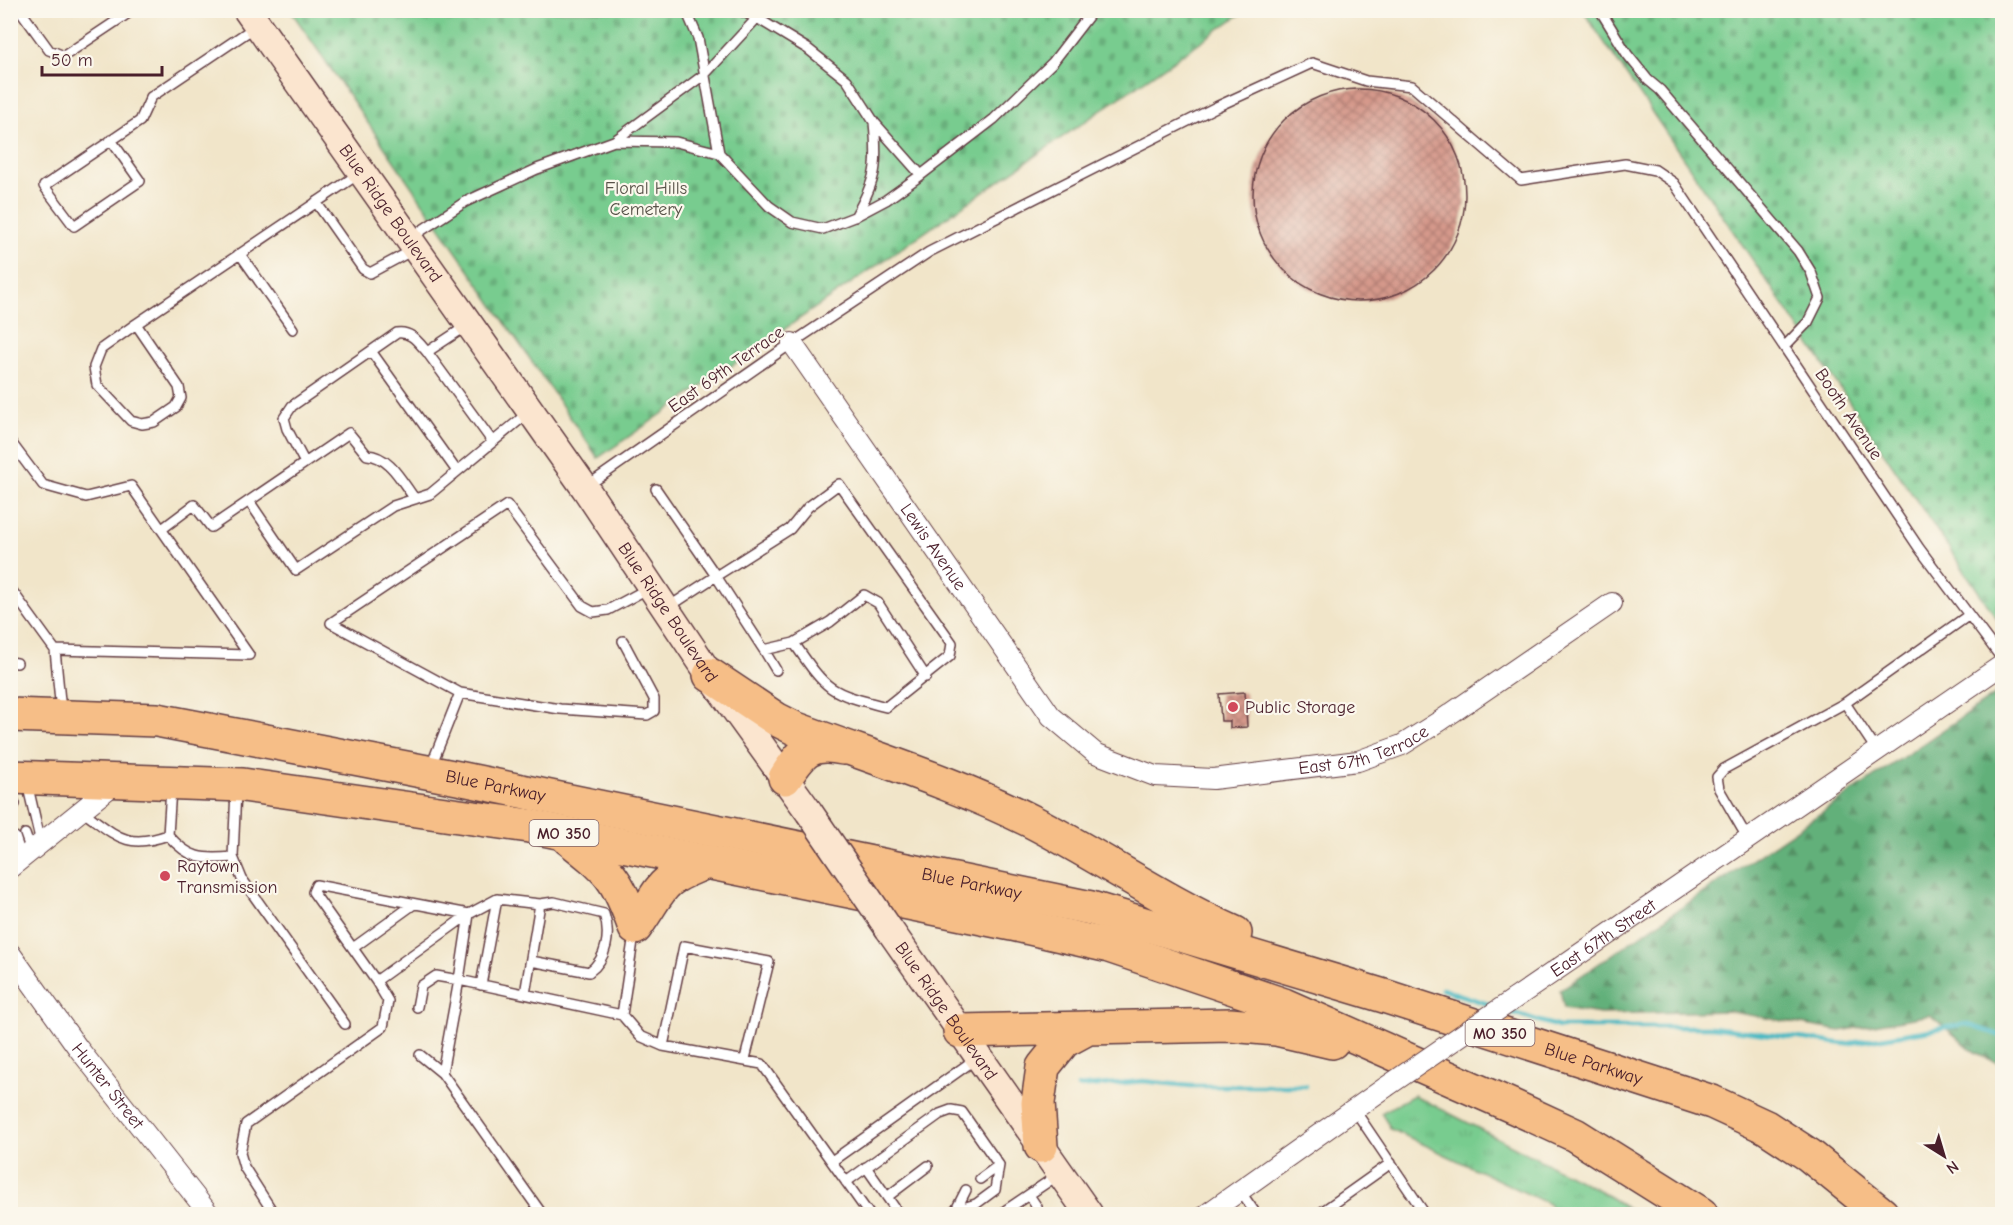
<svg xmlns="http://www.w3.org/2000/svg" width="2013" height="1225" font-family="'Comic Neue',sans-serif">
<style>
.grass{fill:url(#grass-tufts);stroke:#61765d;stroke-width:1.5}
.forest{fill:url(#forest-firs);stroke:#566852;stroke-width:1.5}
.cemetery{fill:url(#cemetery-stones);stroke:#61765d;stroke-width:1.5}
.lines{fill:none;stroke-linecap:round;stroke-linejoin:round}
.stream{stroke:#4ab9c3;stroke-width:4.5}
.building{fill:url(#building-cross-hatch)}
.lane-casing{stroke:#633d43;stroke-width:12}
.street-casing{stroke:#633d43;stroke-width:22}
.secondary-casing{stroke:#633d43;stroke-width:30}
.highway-casing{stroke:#633d43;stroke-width:36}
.lane{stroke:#fff;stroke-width:9}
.street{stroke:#fff;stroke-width:20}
.secondary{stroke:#fbe5cf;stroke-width:27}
.highway{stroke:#f6be87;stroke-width:33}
.street-bridge-casing{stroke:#633d43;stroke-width:22;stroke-linecap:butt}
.secondary-bridge-casing{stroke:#633d43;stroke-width:30;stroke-linecap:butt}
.street-bridge{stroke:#fff;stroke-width:20}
.secondary-bridge{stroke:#fbe5cf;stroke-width:27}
.poi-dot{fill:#d1495b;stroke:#fbf7ec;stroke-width:2}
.labels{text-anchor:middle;stroke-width:4.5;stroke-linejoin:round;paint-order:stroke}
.shield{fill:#fbf7ec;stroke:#7f6065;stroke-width:1.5}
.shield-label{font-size:16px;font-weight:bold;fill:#4a1f2b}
.park-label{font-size:18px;fill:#585349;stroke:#fbf7ec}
.street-label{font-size:18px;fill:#4a1f2b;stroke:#fbf7ec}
.poi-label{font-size:18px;fill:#4a1f2b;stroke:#fbf7ec;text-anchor:start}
</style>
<defs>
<pattern id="grass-tufts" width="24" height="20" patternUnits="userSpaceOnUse" patternTransform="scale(1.5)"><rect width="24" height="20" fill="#78cc8f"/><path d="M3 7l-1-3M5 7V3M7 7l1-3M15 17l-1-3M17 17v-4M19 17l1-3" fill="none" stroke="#69af7c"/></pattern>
<pattern id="forest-firs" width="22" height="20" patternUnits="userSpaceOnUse" patternTransform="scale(1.5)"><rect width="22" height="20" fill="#62b07a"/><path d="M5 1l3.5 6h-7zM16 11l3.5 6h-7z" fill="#538f64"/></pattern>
<pattern id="cemetery-stones" width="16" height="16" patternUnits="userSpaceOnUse" patternTransform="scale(1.5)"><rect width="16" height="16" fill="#78cc8f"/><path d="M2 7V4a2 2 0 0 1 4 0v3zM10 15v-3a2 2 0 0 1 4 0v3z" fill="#69af7c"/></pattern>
<pattern id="building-cross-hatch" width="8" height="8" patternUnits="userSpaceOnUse" patternTransform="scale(1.5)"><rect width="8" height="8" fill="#d5998b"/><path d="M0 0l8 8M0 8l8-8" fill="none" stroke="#af7c72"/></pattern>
</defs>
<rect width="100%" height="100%" fill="#fbf7ec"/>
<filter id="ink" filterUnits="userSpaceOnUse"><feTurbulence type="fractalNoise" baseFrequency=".0167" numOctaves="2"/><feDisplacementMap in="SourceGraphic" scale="12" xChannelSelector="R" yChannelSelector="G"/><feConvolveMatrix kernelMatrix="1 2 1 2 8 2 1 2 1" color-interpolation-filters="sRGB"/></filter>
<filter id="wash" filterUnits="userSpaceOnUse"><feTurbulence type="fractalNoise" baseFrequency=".008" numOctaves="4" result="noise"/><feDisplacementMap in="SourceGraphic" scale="24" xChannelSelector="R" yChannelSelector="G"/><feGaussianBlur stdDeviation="1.35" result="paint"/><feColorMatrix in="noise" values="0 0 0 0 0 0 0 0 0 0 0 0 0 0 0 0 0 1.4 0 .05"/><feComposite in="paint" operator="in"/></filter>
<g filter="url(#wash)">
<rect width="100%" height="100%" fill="#f1e5c9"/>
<path class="grass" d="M1414 1095 1600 1191 1637 1214H1556L1549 1204 1391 1129 1381 1113Z"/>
<path class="forest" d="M2002 690V1065L1975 1052 1930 1015 1840 1031 1727 1011 1600 1014 1564 1008 1560 990Z"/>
<path class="cemetery" d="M291 11H1245L598 458Z
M1583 11H2002V626Z"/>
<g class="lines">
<path class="stream" d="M1442 989 1494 1006
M1507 1011 1559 1027H1711L1845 1044 1966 1024 2002 1036
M1078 1087 1143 1081 1190 1086H1306"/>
</g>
<g id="blocks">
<path class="building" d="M1253 195a106 106 0 1 1 212 0a106 106 0 1 1-212 0Z
M1245 692 1247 727 1230 728V721H1221L1219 694Z"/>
</g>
</g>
<g filter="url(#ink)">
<use href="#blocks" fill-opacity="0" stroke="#633d43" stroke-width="1.5"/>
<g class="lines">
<g class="lane-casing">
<path id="lane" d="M20 10 49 50 64 56 133 10
M686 10 698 38 719 153
M739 10 757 18 760 10
M1600 10 1627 54 1648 80 1660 90 1798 251 1811 272 1820 298 1808 322 1784 347
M111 140 140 181 74 226 44 186 140 121 151 97 255 27
M921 175 994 119 1053 62 1093 10
M316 202 363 269 370 273 413 250
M855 217C877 179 878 165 874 122
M410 238 465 202 537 169 614 141 676 142 719 153 769 206 792 222 823 229 854 217 886 200 921 175 874 122 847 80 808 49 757 18 705 74 614 141
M240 254 293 329
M136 324 179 387 181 398 176 407 154 422 142 424 131 421 97 385 94 367 101 349 136 324 360 173
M468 325 427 352 492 441
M371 351 456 470
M10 441 43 485 86 497 131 486 249 655 55 650
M305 463 287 429 284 418 292 406 397 333C411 331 418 342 427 352
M587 486 792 343 929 252 1216 107 1312 63 1366 81 1412 86 1521 180 1625 164 1655 170 1674 183 1919 548 2002 659
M656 489 716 576 790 529 808 507 839 484 952 643 950 656 886 707C828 692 828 692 794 643L764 650 716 576 667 608
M415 499C402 482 390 456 367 455L349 433 249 501 296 570 393 506 430 494 529 412
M162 529 194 505 211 527 249 501
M10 588 55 650 61 711
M794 643 830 622 864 595 878 603 926 677
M764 650 776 670
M10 662 17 663
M460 693 560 709 647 715 654 711V699L623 641
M1845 703 1877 751
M431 766 460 693 331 623 507 505 582 606 593 612 608 610 649 588
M27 783 41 843
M236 790 233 857 242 879 345 1024
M10 792 15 804
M82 811C116 835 125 850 168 835L171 788
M25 834 31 851
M168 835C189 859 202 860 233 857
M15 837 22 858
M1748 839 1719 789 1717 777 1724 769 1845 703 1969 615
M353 948 414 904
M531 961 589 972C607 959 611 934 604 914L554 902 540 904
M376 981 313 892 316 885 469 914
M481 985 497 899
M525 994 540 904 497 899 469 914 459 980 622 1015 634 934
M417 1007 421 986 436 976 459 980 442 1073 542 1214
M622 1015 640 1036 663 1046 762 1064 869 1214
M663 1046 684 946 769 962 745 1059
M420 1055 442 1073
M1354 1109 1425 1214
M832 1161 977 1058
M866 1167 899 1214
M846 1182 940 1114 951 1110 962 1112 999 1165 980 1179
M1240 1191 1256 1214
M1029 1195 1037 1207
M887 1197 928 1166
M956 1210 976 1204 995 1190 999 1165
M274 1214 244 1167 240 1153 246 1124 383 1027 388 1001 376 981 469 914
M950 1214 956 1210 966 1190
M1009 1214 1006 1210 1058 1175
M1319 1214 1391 1163"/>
</g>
<g class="street-casing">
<g id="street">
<path id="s1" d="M792 343 1051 716 1095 753 1155 776 1213 779 1358 761 1402 745 1440 721 1612 603"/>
<path d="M10 868 118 781"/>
<path id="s2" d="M10 953 78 1048 209 1214"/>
<path id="s3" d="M1514 999 2002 665"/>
<path d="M1207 1214 1386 1087"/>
</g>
</g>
<g class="secondary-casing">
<g id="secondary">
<path id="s4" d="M247 10 585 488 710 675 809 812"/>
<path id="s5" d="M889 929 1089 1214"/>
</g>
</g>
<g class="highway-casing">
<g id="highway">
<path d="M710 675 776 719 794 728C874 758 955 783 1031 821 1101 857 1164 901 1235 933"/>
<path id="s6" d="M10 715 157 720 458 778 1091 908 1384 996 1712 1102 1766 1127 1809 1155 1882 1214"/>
<path d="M10 777 243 785 529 826 1012 924 1109 946 1284 1005 1512 1106 1575 1135 1701 1214"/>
<path d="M785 778C802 752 810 741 843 748"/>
<path d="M568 838C610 871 617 877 635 928 665 886 655 882 707 862"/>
<path d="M960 1031 1088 1028"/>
<path d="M1041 1146 1038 1103 1043 1067 1064 1041 1088 1028 1230 1025 1276 1029 1332 1042"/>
</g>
</g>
<use href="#lane" class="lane"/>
<use href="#street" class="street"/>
<use href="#secondary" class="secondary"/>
<use href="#highway" class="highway"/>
<g class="street-bridge-casing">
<path id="street-bridge" d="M1386 1087 1514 999"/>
</g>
<g class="secondary-bridge-casing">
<path id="secondary-bridge" d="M809 812 889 929"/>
</g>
<use href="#street-bridge" class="street-bridge"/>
<use href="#secondary-bridge" class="secondary-bridge"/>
</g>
</g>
<g class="poi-dot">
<circle cx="1233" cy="707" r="6"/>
<circle cx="165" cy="876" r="6"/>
</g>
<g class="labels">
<g class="shield">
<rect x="529.5" y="820" width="69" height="26" rx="4.5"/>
<rect x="1465.5" y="1020" width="69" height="26" rx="4.5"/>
</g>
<g class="shield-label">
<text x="564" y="839">MO 350</text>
<text x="1500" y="1039">MO 350</text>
</g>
<g class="park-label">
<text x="646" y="194">Floral Hills<tspan x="646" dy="21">Cemetery</tspan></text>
</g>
<g class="street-label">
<text dy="6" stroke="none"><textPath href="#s4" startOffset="249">Blue Ridge Boulevard</textPath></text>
<text transform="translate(726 369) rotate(-35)" y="6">East 69th Terrace</text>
<text transform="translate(1849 414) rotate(56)" y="6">Booth Avenue</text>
<text dy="6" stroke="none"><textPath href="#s1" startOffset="248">Lewis Avenue</textPath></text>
<text dy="6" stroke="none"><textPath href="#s4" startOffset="735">Blue Ridge Boulevard</textPath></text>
<text dy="6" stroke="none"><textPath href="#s1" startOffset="788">East 67th Terrace</textPath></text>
<text dy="6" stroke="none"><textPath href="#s6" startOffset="492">Blue Parkway</textPath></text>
<text dy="6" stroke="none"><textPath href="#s6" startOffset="978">Blue Parkway</textPath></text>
<text dy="6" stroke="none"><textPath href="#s3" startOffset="108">East 67th Street</textPath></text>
<text dy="6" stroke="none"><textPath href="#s5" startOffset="100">Blue Ridge Boulevard</textPath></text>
<text dy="6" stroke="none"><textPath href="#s6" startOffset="1626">Blue Parkway</textPath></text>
<text dy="6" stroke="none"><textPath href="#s2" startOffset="165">Hunter Street</textPath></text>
</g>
<g class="poi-label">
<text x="1245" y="713">Public Storage</text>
<text x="177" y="872">Raytown<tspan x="177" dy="21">Transmission</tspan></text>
</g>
</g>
<rect width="2013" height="1225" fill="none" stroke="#fbf7ec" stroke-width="36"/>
<g transform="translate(1944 1156) rotate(143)" stroke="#fbf7ec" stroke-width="4.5" paint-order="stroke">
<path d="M0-4.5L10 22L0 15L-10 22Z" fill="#4a1f2b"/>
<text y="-9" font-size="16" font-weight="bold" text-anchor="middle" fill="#4a1f2b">N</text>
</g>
<path d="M42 66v9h120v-9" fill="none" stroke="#4a1f2b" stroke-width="3"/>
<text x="51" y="66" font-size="18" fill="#4a1f2b" stroke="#fbf7ec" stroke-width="4.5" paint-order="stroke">50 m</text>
</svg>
